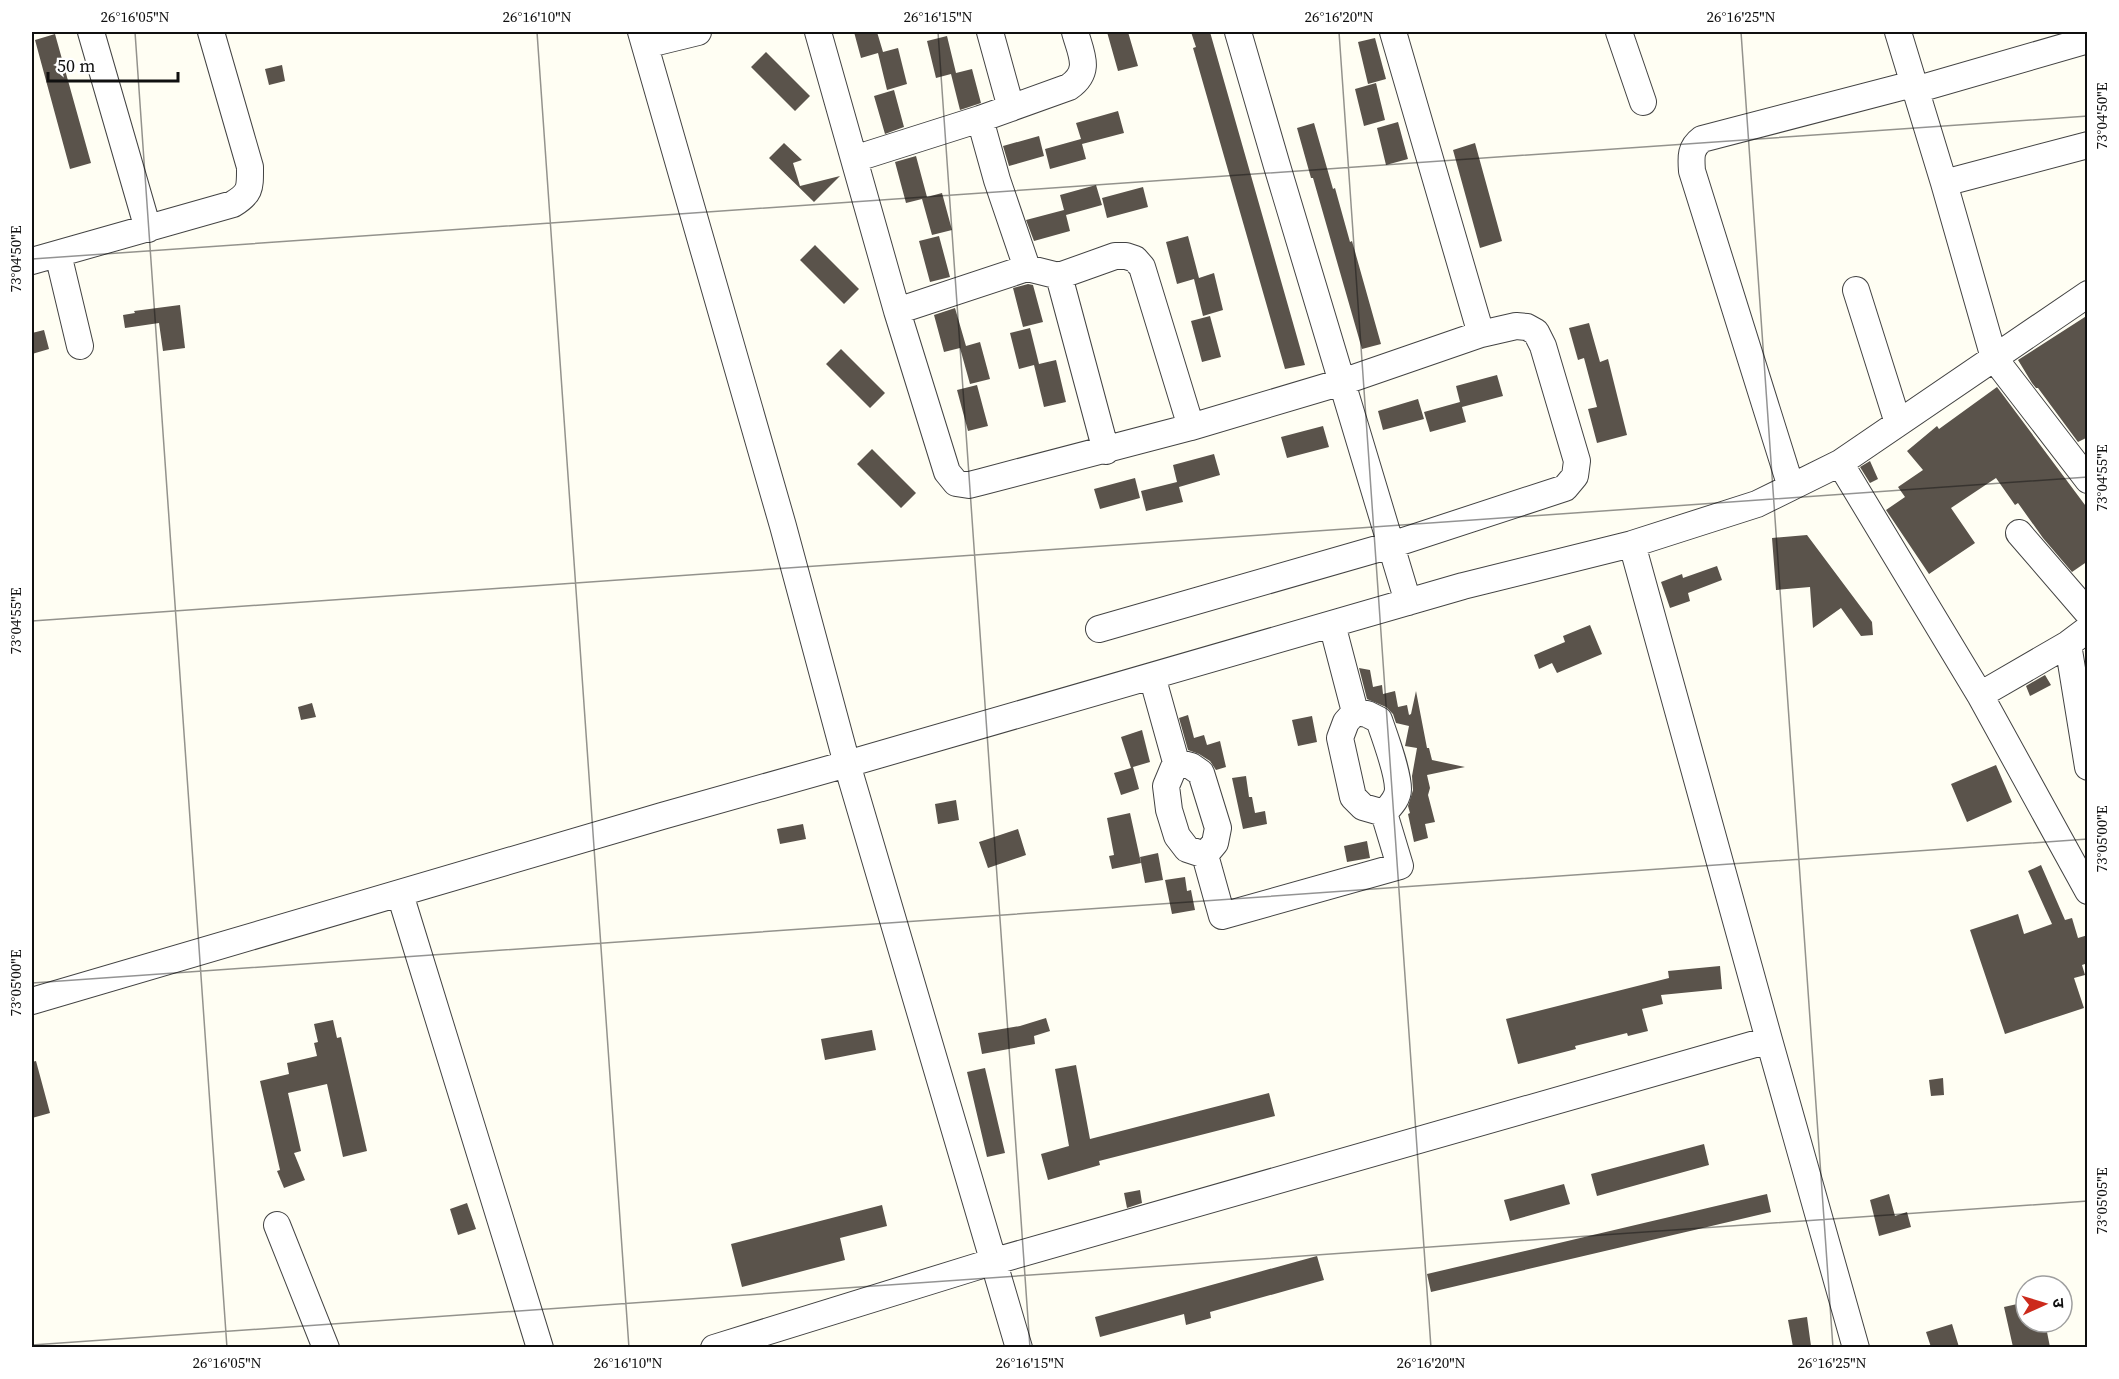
<svg xmlns="http://www.w3.org/2000/svg" width="2119" height="1379" font-family="'Source Serif 4','Noto Sans Devanagari',serif">
<style>
.building{fill:#5a534b}
.lines{fill:none;stroke-linecap:round;stroke-linejoin:round}
.minor-casing{stroke:#434343;stroke-width:28}
.minor{stroke:#fff;stroke-width:26}
.ticks{fill:none;stroke:#101010;stroke-width:1.5;stroke-opacity:0.45}
.neatline{fill:none;stroke:#101010;stroke-width:2}
.ticks-label{font-size:15px;text-anchor:middle;fill:#101010}
</style>
<rect width="100%" height="100%" fill="#fffef3"/>
<path class="building" d="M854 32H877L883 52 898 48 907 84 887 90 878 53 861 58Z
M1107 32H1128L1138 66 1118 71Z
M1191 32H1210L1305 365 1285 369 1193 48 1196 47Z
M55 34 91 163 70 169 35 40Z
M947 36 956 73 972 69 981 103 960 110 951 74 936 78 927 41Z
M1375 38 1386 79 1368 84 1358 42Z
M766 52 810 96 795 111 751 67Z
M282 65 285 81 269 85 265 69Z
M1376 83 1385 120 1364 126 1355 89Z
M894 90 904 127 885 134 874 96Z
M1118 111 1124 133 1082 144 1086 159 1050 169 1045 149 1081 139 1076 123Z
M1398 122 1408 159 1386 165 1377 128Z
M1314 123 1333 189 1335 188 1350 242 1352 241 1381 344 1362 349 1313 178H1311L1297 128Z
M1039 136 1044 156 1009 166 1003 146Z
M784 143 802 160 793 163 800 186 840 176 814 202 769 158Z
M1475 143 1502 241 1480 248 1453 150Z
M916 156 927 197 942 193 952 230 932 235 922 199 906 203 895 162Z
M1096 185 1102 205 1066 215 1070 231 1034 241 1026 220 1064 210 1060 195Z
M1143 187 1148 207 1107 218 1102 198Z
M939 236 950 277 930 282 919 241Z
M1188 236 1199 278 1214 273 1223 310 1203 316 1194 279 1177 284 1166 242Z
M815 245 859 289 844 304 800 260Z
M1028 284 1033 285 1043 322 1023 327 1013 288Z
M180 305 185 348 163 351 159 323 125 328 123 315 135 313 134 311Z
M955 308 966 346 980 342 990 379 970 384 960 348 944 352 934 315Z
M2088 315V437L2078 442 2038 388H2036L2032 383 2018 360Z
M1210 316 1221 357 1202 362 1191 321Z
M1589 323 1600 362 1608 359 1627 435 1597 443 1588 409 1597 407 1584 358 1578 360 1569 328Z
M1030 328 1039 364 1056 360 1066 402 1044 407 1034 365 1019 369 1010 333Z
M44 330 49 349 32 354V333Z
M841 349 885 393 870 408 826 364Z
M1497 375 1503 396 1462 407 1466 422 1430 432 1424 412 1460 402 1456 386Z
M977 385 988 426 968 431 957 390Z
M1997 387 2088 509V561L2072 572 2043 538 2018 503 2015 505 1996 478 1951 508 1975 543 1929 574 1886 510 1905 497 1898 487 1923 470 1907 451 1937 426 1939 429Z
M1418 399 1424 419 1383 430 1378 411Z
M1323 426 1329 447 1287 458 1281 437Z
M872 449 916 493 901 508 857 464Z
M1214 454 1220 475 1179 487 1183 502 1146 511 1141 491 1177 482 1173 465Z
M1870 461 1878 479 1870 483 1860 467Z
M1135 478 1140 498 1100 509 1094 489Z
M1807 535 1872 622 1873 635 1861 636 1841 608 1813 628 1810 587 1776 590 1772 538Z
M1717 566 1722 580 1688 593 1690 601 1670 608 1661 582 1682 574 1683 578Z
M1590 625 1602 654 1557 673 1552 663 1539 669 1534 655 1565 642 1563 636Z
M1359 668 1370 670 1373 687 1382 685 1383 694 1395 691 1398 707 1407 705 1409 715 1411 714 1416 691 1427 748H1429L1432 760 1465 767 1427 775 1430 788 1428 795 1435 822 1425 824 1428 838 1414 842 1408 814 1410 813 1408 806 1413 790 1412 776 1417 748 1405 746 1409 726 1396 723 1393 714 1386 707 1367 699Z
M2045 675 2051 685 2030 696 2026 686Z
M312 703 316 717 301 720 298 707Z
M1188 715 1194 738 1204 735 1207 745 1220 741 1226 767 1216 770 1210 761 1199 754 1188 750 1179 718Z
M1312 716 1317 742 1298 746 1292 720Z
M1142 730 1150 762 1133 767 1139 789 1121 795 1114 773 1131 768 1121 737Z
M1996 765 2012 802 1967 822 1951 784Z
M1246 776 1249 797H1252L1255 813 1265 811 1267 824 1243 829 1232 778Z
M956 800 959 820 938 824 935 804Z
M1130 813 1141 863 1112 869 1109 856 1114 855 1107 818Z
M803 824 806 839 780 844 777 829Z
M1018 829 1026 855 988 868 979 842Z
M1367 841 1370 858 1347 862 1344 846Z
M1158 853 1163 880 1145 883 1140 857Z
M2041 865 2065 920 2072 918 2078 938 2088 935V963L2082 965 2085 975 2074 978 2084 1008 2005 1034 1970 930 2018 914 2024 934 2052 924 2028 871Z
M1185 877 1187 891 1191 890 1195 910 1172 914 1165 880Z
M1720 966 1722 989 1661 995 1663 1004 1642 1009 1648 1031 1628 1036 1627 1033 1575 1046 1576 1049 1518 1064 1506 1019 1669 978 1668 971Z
M1046 1018 1050 1031 1034 1036 1035 1044 982 1054 978 1033 1020 1026Z
M333 1020 337 1038 341 1037 367 1151 343 1157 327 1084 288 1093 301 1151 294 1153 305 1180 284 1188 277 1171 280 1170 260 1081 289 1074 287 1063 317 1056 314 1043 318 1042 314 1024Z
M872 1030 876 1050 825 1060 821 1039Z
M36 1061 50 1113 32 1118V1062Z
M1076 1065 1090 1139 1269 1093 1275 1116 1099 1161 1100 1165 1048 1180 1041 1154 1069 1146 1055 1069Z
M985 1068 1005 1153 987 1157 967 1072Z
M1943 1078 1944 1095 1931 1096 1929 1080Z
M1704 1144 1709 1165 1597 1196 1591 1174Z
M1564 1184 1570 1204 1510 1221 1504 1200Z
M1140 1190 1142 1203 1127 1208 1124 1193Z
M1767 1194 1771 1212 1431 1292 1427 1274Z
M1889 1194 1895 1216 1907 1212 1911 1227 1879 1236 1870 1200Z
M467 1203 476 1229 458 1235 450 1209Z
M882 1205 887 1226 840 1238 845 1260 742 1287 731 1244Z
M1317 1256 1324 1280 1210 1312 1211 1318 1186 1325 1184 1314 1100 1337 1095 1317Z
M2026 1302V1322H2045L2050 1347H2013L2004 1307Z
M1807 1317 1811 1346 1793 1347 1788 1320Z
M1952 1324 1959 1347H1931L1926 1332Z"/>
<g class="lines">
<g class="minor-casing">
<path id="minor" d="M91 32 148 229
M641 32 783 526 847 764 1463 586 1632 544 1757 504 1840 463 2088 294
M818 32 897 311 947 472 956 483 969 485 981 482 1191 427 1342 382 1481 334 1516 326 1527 327 1536 332 1543 346 1577 461 1575 476 1565 488 1391 545 1099 629
M990 32 1011 108
M1238 32 1277 166 1408 602
M1393 32 1481 334
M1619 32 1643 102
M1898 32 1944 183 1994 358 2088 480
M645 45 698 32
M1915 90 2088 40
M980 119 997 180 1027 268
M854 159 980 119 1069 87C1092 71 1081 54 1075 32
M1944 183 2088 145
M58 254 80 346
M32 261 233 204C251 193 250 188 250 167L211 32
M1059 276 1106 451
M1856 290 1898 423
M897 311 1027 268 1059 276 1115 256H1126L1135 259 1142 267 1191 427
M1840 463 1980 695 2088 891
M1791 487 1692 171C1691 157 1690 148 1702 139L1913 84
M2019 533 2088 613
M1632 544 1769 1040 1856 1348
M2068 644 2088 767
M1152 676 1176 762 1166 786 1169 810 1177 836 1187 849 1205 855 1222 916 1400 866 1384 813C1390 806 1398 799 1398 789 1398 772 1385 737 1379 720L1367 714 1355 712 1332 624
M1980 695 2068 644 2088 629
M1355 712 1346 722 1340 738 1353 797 1363 807 1384 813
M1176 762 1191 766 1201 773 1218 828 1215 843 1205 855
M400 894 540 1348
M32 1001 662 816 847 764 1019 1348
M277 1225 326 1348
M714 1348 995 1261 1769 1040"/>
</g>
<use href="#minor" class="minor"/>
</g>
<path class="ticks" d="M135 32 227 1348M537 32 629 1348M938 32 1030 1348M1339 32 1431 1348M1741 32 1833 1348M32 259 2088 116M32 621 2088 477M32 983 2088 839M32 1345 2088 1201"/>
<rect width="2119" height="1379" fill="none" stroke="#ffffff" stroke-width="66"/>
<g transform="translate(2044 1304) rotate(86)"><circle r="28" fill="#ffffff" stroke="#9f9f9f" stroke-width="1.5"/>
<path d="M0-4.5L10 22L0 15L-10 22Z" fill="#cc2a1c"/>
<text y="-9" font-size="16" font-weight="bold" text-anchor="middle" fill="#101010">उ</text>
</g>
<path d="M48 72v9h130v-9" fill="none" stroke="#101010" stroke-width="3"/>
<text x="57" y="72" font-size="18" fill="#101010" stroke="#ffffff" stroke-width="4.5" paint-order="stroke">50 m</text>
<rect x="33" y="33" width="2053" height="1313" class="neatline"/>
<g class="ticks-label">
<text x="135" y="22">26°16'05"N</text>
<text x="537" y="22">26°16'10"N</text>
<text x="938" y="22">26°16'15"N</text>
<text x="1339" y="22">26°16'20"N</text>
<text x="1741" y="22">26°16'25"N</text>
<text transform="translate(2102 116) rotate(-90)" y="5">73°04'50"E</text>
<text transform="translate(16 259) rotate(-90)" y="5">73°04'50"E</text>
<text transform="translate(2102 478) rotate(-90)" y="5">73°04'55"E</text>
<text transform="translate(16 621) rotate(-90)" y="5">73°04'55"E</text>
<text transform="translate(2102 839) rotate(-90)" y="5">73°05'00"E</text>
<text transform="translate(16 983) rotate(-90)" y="5">73°05'00"E</text>
<text transform="translate(2102 1201) rotate(-90)" y="5">73°05'05"E</text>
<text x="227" y="1368">26°16'05"N</text>
<text x="628" y="1368">26°16'10"N</text>
<text x="1030" y="1368">26°16'15"N</text>
<text x="1431" y="1368">26°16'20"N</text>
<text x="1832" y="1368">26°16'25"N</text>
</g>
</svg>
